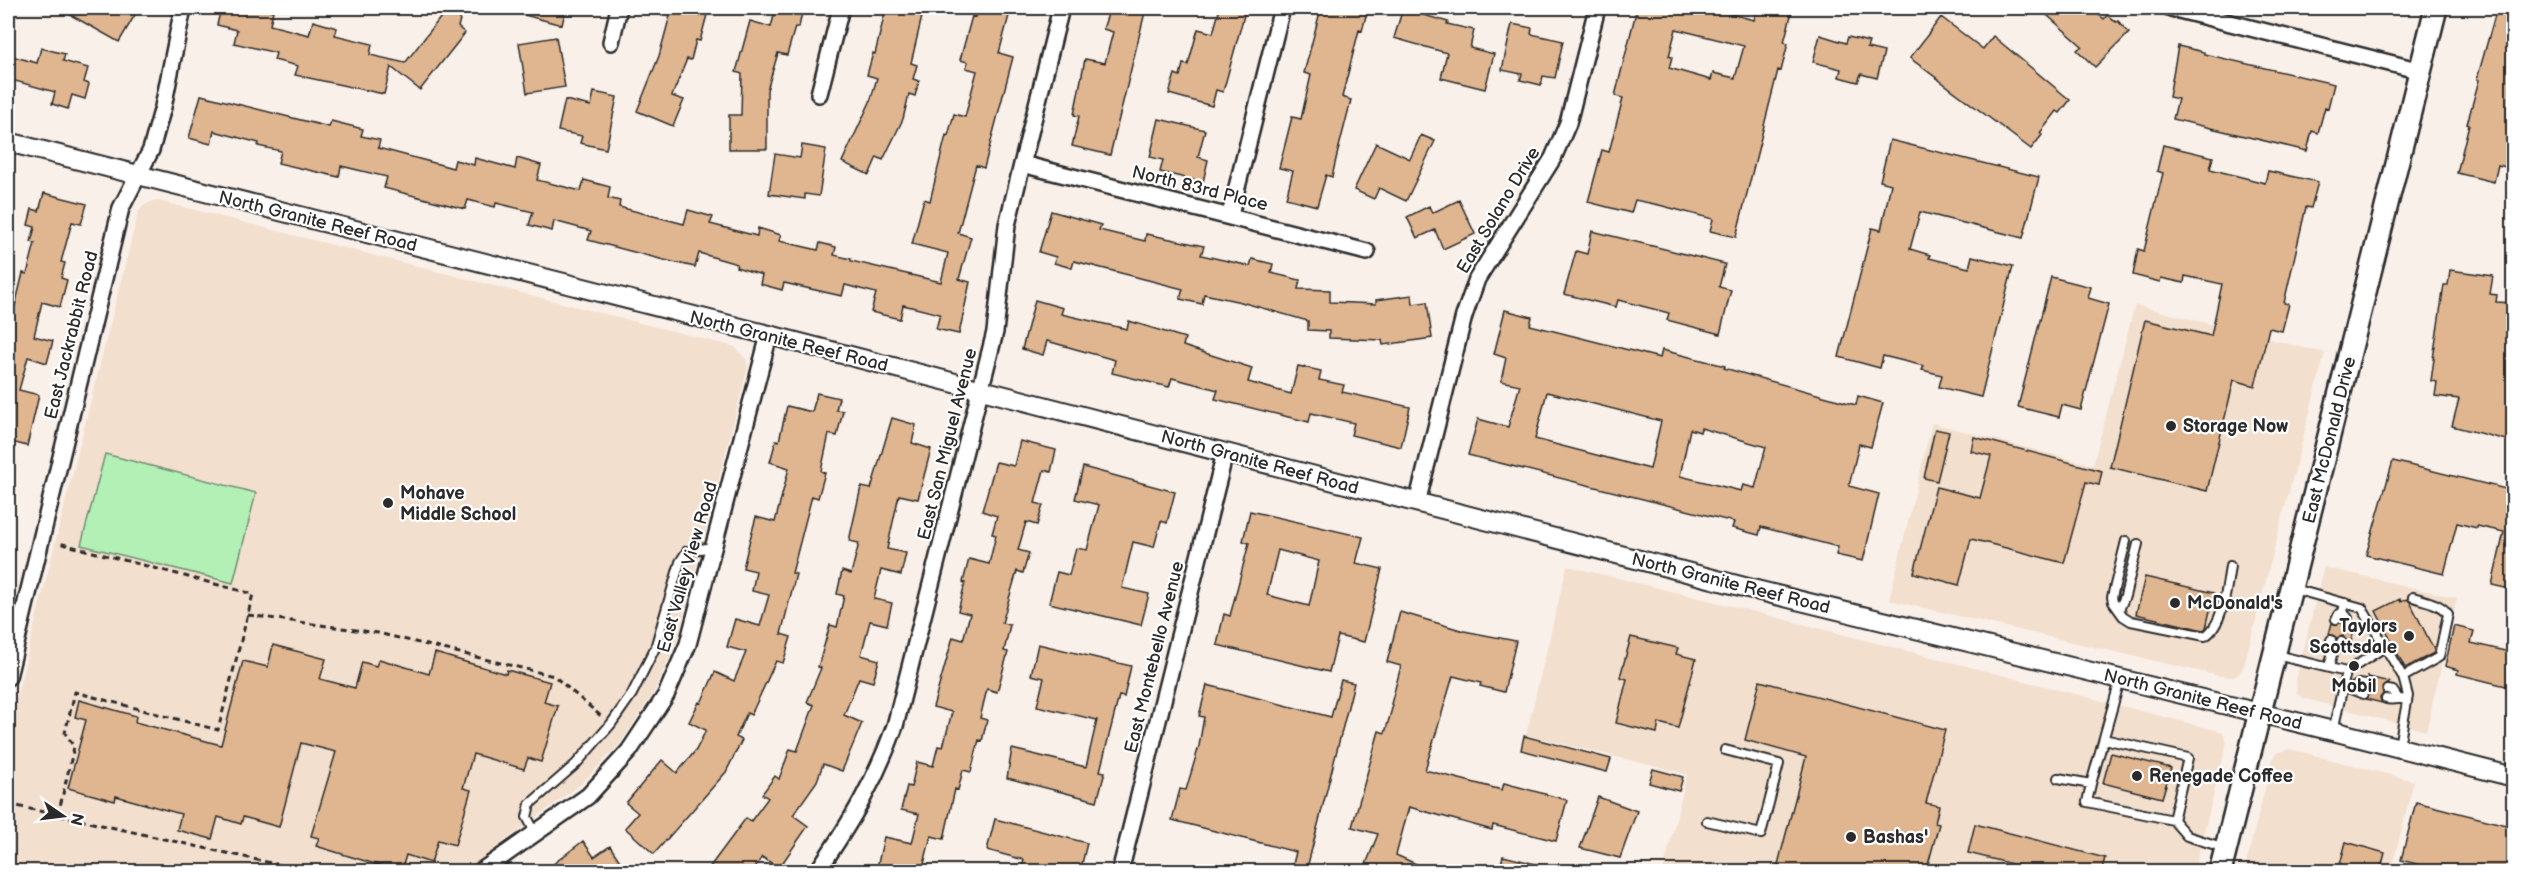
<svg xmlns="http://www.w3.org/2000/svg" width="2521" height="879" font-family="'Balsamiq Sans',sans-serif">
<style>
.built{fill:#f2dfce}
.green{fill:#b3f0b6;stroke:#6f8e70;stroke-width:1.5}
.building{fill:#e0b690;stroke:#2b2b2b;stroke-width:1.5;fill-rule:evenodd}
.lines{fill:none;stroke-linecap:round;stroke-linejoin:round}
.service-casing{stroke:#2b2b2b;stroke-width:12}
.minor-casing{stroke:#2b2b2b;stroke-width:20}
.tertiary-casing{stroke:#2b2b2b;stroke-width:22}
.secondary-casing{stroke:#2b2b2b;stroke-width:26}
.path{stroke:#2b2b2b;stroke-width:3;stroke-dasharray:6 4.5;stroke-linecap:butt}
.service{stroke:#fff;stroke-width:8}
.minor{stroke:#fff;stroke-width:15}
.tertiary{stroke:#fff;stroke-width:18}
.secondary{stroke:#fff;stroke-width:21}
.poi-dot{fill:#2b2b2b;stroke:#fff;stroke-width:2}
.labels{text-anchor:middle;stroke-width:4.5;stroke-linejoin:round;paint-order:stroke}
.street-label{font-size:18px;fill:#2b2b2b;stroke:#fff}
.poi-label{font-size:18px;font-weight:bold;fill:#2b2b2b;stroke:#fff;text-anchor:start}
</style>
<rect width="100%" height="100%" fill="#f9f0e9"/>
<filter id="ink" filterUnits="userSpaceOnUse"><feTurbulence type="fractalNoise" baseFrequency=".0167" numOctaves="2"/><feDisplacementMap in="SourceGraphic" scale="12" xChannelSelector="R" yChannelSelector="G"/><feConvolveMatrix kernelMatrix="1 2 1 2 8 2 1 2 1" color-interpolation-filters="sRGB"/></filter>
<g filter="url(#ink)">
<path class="built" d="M155 200 735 347 746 359 748 366 677 640 655 691 619 745 581 784 465 871 8 872V731L138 213 143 206Z
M2135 305 2325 353 2244 665 2240 673 2234 677 2220 676 1889 600 1932 423 2093 465Z
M1567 566 1728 605 2223 732 2227 742 2225 750 2194 871 1663 872 1687 774 1526 735Z
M2324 567 2457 598 2426 731 2303 698 2297 694 2296 680Z
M2290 749 2414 781 2391 871 2244 872 2272 761 2277 753Z"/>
<path class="green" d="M105 454 256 493 233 583 81 545Z"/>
<path class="building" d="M58 8H139L119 42Z
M221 8H258L273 11 270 25 309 35 313 21 337 28 335 35 372 44 370 55 405 63 448 8H463L458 27 465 33 420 90 391 67 384 94 295 75 298 66 274 60 276 53 234 43 237 30 217 25Z
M513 8H566L562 25 513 12Z
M672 8H695L708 11 700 41 696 40 691 60 687 59 672 96 684 100 673 126 637 111 659 56Z
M776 8H803L799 27H795L787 55 778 53 767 90V149H729V115H741L742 74 736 72 750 21 771 27Z
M886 8H924L911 63 917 65 913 79 919 81 915 96 909 94 903 119 883 160 877 157 869 175 842 162 870 102 877 78 867 75 873 53 875 54Z
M977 8H1011L999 53 1013 57 984 168 976 165 958 233 971 237 959 279 970 282 959 334 936 329 940 314 903 305 900 319 871 312 876 293 845 285 842 296 784 283 782 290 760 284 762 275 736 267 737 264 699 253 695 267 664 260 588 240 591 231 554 221 552 231 529 225 533 212 496 203 495 207 468 200 465 209 384 188 387 177 341 166 339 177 278 163 281 151 258 146 259 143 214 131 211 144 189 138 201 95 329 127 331 121 363 129 361 136 380 140 378 148 453 168 455 160 474 165 475 158 515 169 517 158 541 165 537 180 581 191 584 180 610 187 608 198 620 201 619 207 684 224 688 210 713 217 710 224 757 236 758 228 781 235 779 241 818 250 820 243 836 247 834 255 851 259V261L941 282 948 253 912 244 924 199 930 201 946 135 948 136 954 114 965 117 977 71 966 68 968 62 960 60 972 16 975 17Z
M1110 8H1146L1110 155 1072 146 1079 116 1074 115 1085 59 1105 63 1113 32 1103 29Z
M1220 8H1246L1223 92 1216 90 1212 106 1169 94 1175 74 1180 76 1183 64 1188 65 1198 29 1213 33Z
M1321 8H1368L1362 31 1359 30 1342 97 1351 100 1336 159 1332 177 1326 175 1317 206 1286 198 1293 171 1279 168 1292 117 1301 119 1311 75 1304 73Z
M1403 8H1421L1420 14 1448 22 1447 24 1474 30 1470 48 1494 54 1485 89 1441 78 1447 53 1394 38Z
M1637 8H1709L1754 20 1757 8H1793L1784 42 1788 43 1781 71 1778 70 1736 237 1710 231 1713 219 1659 205 1635 200 1631 213 1588 202 1602 150 1609 152 1623 98 1615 96ZM1676 29 1744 46 1735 78 1713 73 1711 80 1669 68 1672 57 1669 56Z
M2039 8H2091L2104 19 2107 15 2116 22 2118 21 2129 33 2095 67 2077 50 2082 46Z
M2497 8H2514V105L2510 118 2514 120 2509 136 2514 137V169L2498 165 2494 182 2457 173 2469 124H2467L2479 80 2477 79Z
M1941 17 1983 49 1993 36 2070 100 2060 113 2057 111 2040 133 2042 135 2031 149 1910 58Z
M1512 24 1532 28 1531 34 1563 41 1555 78 1543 76 1541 85 1520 80 1522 74 1502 70Z
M1820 35 1846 43 1848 37 1869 42 1867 48 1884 52 1877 78 1861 74 1858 82 1839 77 1841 69 1813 62Z
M556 37 565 87 527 93 519 43Z
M2178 46 2204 52V54L2334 84 2328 108 2325 107 2318 133 2312 131 2307 151 2173 119 2178 99 2169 97Z
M41 48 65 54 63 61 88 68 84 82 89 84 85 99 72 95 68 109 52 104 55 92 8 79V55L37 63Z
M594 92 617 97 606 149 580 143 582 136 558 131 565 100 591 106Z
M1159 119 1205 130 1198 157 1208 160 1203 182 1160 172 1163 160 1150 157Z
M1421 135 1435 141 1406 201 1379 188 1374 199 1354 190 1376 143 1410 159Z
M1890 140 2039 177 2023 238 1920 212 1910 249 1930 255 1929 258 1969 268 1972 256 2013 266 1981 397 1939 387 1942 375 1922 370 1924 366 1883 356 1880 368 1839 357 1872 228 1881 230 1891 184 1880 181Z
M802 145 826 149 819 196 805 194V199L769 194 775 154 800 158Z
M2163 145 2213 157 2210 169 2265 183 2268 171 2318 182 2311 208 2306 207 2284 303 2289 304 2282 331 2269 328 2255 386 2234 380 2207 491 2110 467 2145 320 2211 336 2222 284 2185 276 2184 283 2161 278 2160 282 2133 275 2138 249 2144 251 2163 173 2157 171Z
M44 193 87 204 81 224 72 222 61 262 65 263 61 278 67 280 60 307 42 302 34 336 53 341 47 363 28 357 19 390 39 395 27 446 8 441V304L15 306 23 273 27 274 35 243 31 242 35 227 28 225 32 209 39 211Z
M1459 200 1475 234 1443 249 1435 230 1417 238 1407 217 1429 206 1432 213Z
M1051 211 1101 225 1099 230 1145 241 1146 234 1204 246 1201 255 1250 266 1252 259 1273 264 1271 273 1300 280 1298 289 1330 290V302L1376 304V300L1412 295 1413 304 1427 302 1432 338 1383 345 1382 340 1329 338V331L1308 330V321L1241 302 1204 294 1202 304 1180 299 1183 289 1074 261 1072 268 1054 263 1056 257 1039 252Z
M1592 231 1725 264 1719 287 1731 290 1720 334 1667 320 1669 313 1618 300 1616 307 1564 294 1576 251 1587 254Z
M2450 270 2493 276 2490 294 2497 295 2496 302 2514 303V442L2452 426 2459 399 2435 396 2437 382 2431 381 2434 359H2433L2444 285H2448Z
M2051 277 2091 287 2088 298 2109 304 2081 410 2062 405 2059 417 2018 407Z
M1035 300 1063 308 1061 314 1100 323 1127 329 1129 321 1185 338 1183 346 1252 368 1248 382 1291 394 1298 366 1321 371 1319 380 1344 385 1342 392 1410 407 1401 447 1351 435 1354 423 1311 413 1309 422 1215 399 1218 390 1172 378 1169 387 1112 373 1115 360 1047 341 1043 355 1022 349Z
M1505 310 1532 317 1530 325 1660 358 1662 350 1725 366 1724 368 1856 405 1858 396 1883 403 1871 447 1859 444 1849 486 1879 494 1863 561 1836 555 1838 547 1761 527 1759 535 1732 528 1734 522 1468 455 1478 419 1508 427 1520 385 1501 381 1506 358 1494 354ZM1547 392 1661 421 1650 469 1535 439ZM1701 428 1766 447 1755 488 1743 485 1741 491 1680 476 1690 429 1700 432Z
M817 393 839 398 836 410 843 411 837 436 829 434 821 471 825 473 818 498 812 496 792 573 796 574 781 634 791 637 783 663 776 661 751 715 747 713 736 737 742 740 726 772 654 854 625 828 638 813 626 803 662 760 677 773 696 750 706 730 689 722 699 702 701 703 715 672 734 681 746 652 727 647 735 619 760 626 769 595 752 591 756 571 743 568 749 543 756 517 775 522 789 468 770 462 776 440 779 441 787 406 812 412Z
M892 418 916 425 912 443 931 449 918 499 899 495 887 549 906 553 901 575 881 570 874 599 892 603 887 625 870 621 861 655 879 660 873 682 859 678 844 715 862 723 842 771 823 764 817 781 793 815 808 826 779 868 762 857 752 872H706L746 818 751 821 768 798 762 794 775 776 779 779 790 749 797 751 814 705 807 702 821 668 818 667 830 625 837 627 844 596 837 594 842 571 851 574 859 543 849 541 861 487 871 489Z
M1935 429 1949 432 1937 481 1924 478Z
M1974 437 2102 471 2099 485 2086 482 2064 563 1971 539 1959 585 1914 573 1936 487 1980 498 1991 456 1971 451Z
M1020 441 1056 450 1051 472 1044 470 1035 503 1043 505 1037 525 1026 522 1018 550 1029 553 1023 573 1017 571 1002 623 1010 625 1004 651 1008 652 997 692 987 689 980 718 987 720 982 741 979 740 971 772 963 770 958 790 955 789 944 839 931 836 922 872H876L884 837 912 843 919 814 901 810 907 786 911 787 917 762 933 766 938 746 943 747 952 712 933 707 953 637 963 640 970 614 958 611 965 583 963 582 969 559 989 564 996 535 992 534 997 516 982 511 996 462 1014 466Z
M2393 461 2514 491V590L2492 585 2504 532 2477 526V528L2457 523 2444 574 2366 555Z
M1083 467 1175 492 1167 523 1161 521 1154 547 1133 542 1122 588 1149 594 1141 625 1049 603 1057 572 1069 575 1076 548 1087 550 1099 505 1075 499Z
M1250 511 1363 537 1356 563 1382 569 1364 642 1338 636 1329 672 1217 645 1224 614 1230 616 1249 543 1243 541ZM1278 550 1319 561 1309 606 1267 595Z
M2145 577 2214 593 2206 628 2203 630 2136 614Z
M2400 599 2401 602 2407 599 2410 602 2434 650V653L2405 668 2376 611Z
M1400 612 1464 631 1516 641 1504 692 1480 686 1481 683 1453 676 1425 770 1502 790 1504 783 1567 800 1556 841 1493 825 1492 830 1409 807 1396 855 1434 872H1363L1378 834 1352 827 1379 731 1385 733 1393 705 1391 704 1401 666 1387 662Z
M2341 622 2346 628 2356 624 2350 645 2347 644 2343 636 2337 638 2329 634 2332 623 2337 625Z
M2454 626 2474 631 2471 643 2514 653V688L2457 674 2458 670 2445 666Z
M1631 637 1678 648 1676 654 1696 659 1678 728 1659 723 1657 733 1616 723 1627 679 1620 677Z
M1038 644 1131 666 1124 697 1119 696 1100 771 1105 772 1097 801 1007 778 1012 749 1086 767 1097 720 1037 706 1044 678 1031 675Z
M273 645 326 659 320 679 355 688 362 662 376 666 379 659 429 674 435 653 506 674 507 670 550 682 544 702 558 706 541 762 528 758 524 769 473 754 463 788 471 790 455 845 438 840 431 863 406 855 401 872 316 846 319 838 311 836 336 752 301 743 279 827 243 817 241 824 218 817 212 839 177 830 181 814 116 796 115 801 68 788 86 720 75 717 79 700 136 716 135 722 221 745 243 661 268 667Z
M2368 677 2390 682 2382 688 2383 694 2380 698 2382 703 2366 699 2372 685Z
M1341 680 1354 683 1306 872H1291L1296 852 1172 820 1180 789 1186 790 1199 746 1204 717 1199 716 1207 685 1331 717Z
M1760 681 1945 730 1926 803 1939 806 1935 823 1939 824 1926 872H1776L1806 757 1745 740Z
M1524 736 1611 759 1607 772 1521 750Z
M2111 753 2171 768 2162 798 2103 783Z
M1653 769 1683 777 1679 791 1649 783Z
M1598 797 1637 811 1620 858 1580 848Z
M2416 802 2514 827V872H2447L2401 860Z
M995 819 1087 843 1080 872H1021L1024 860 987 850Z
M1975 824 2105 858 2101 872H2044L1968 853Z
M583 841 594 857 610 846 627 872H543Z
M2346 842 2385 853 2380 872H2338Z
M1503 856 1544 866V872H1499Z"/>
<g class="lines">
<g class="service-casing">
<path id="service" d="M2126 541 2112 597 2113 602 2123 616 2131 621 2205 636C2223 626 2227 586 2230 566
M2294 589 2362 608 2403 677 2408 696 2399 746
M2119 610 2125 596 2138 544
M2343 612 2348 618 2347 622
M2336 619 2338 615 2343 612 2345 603
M2333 651 2340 647 2341 642
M2276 655 2346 672 2333 731
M2329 667 2333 651 2330 645 2331 640
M2346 672 2385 647
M2403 677 2439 657 2448 614C2440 603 2425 601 2413 597
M2343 686 2363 694
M2353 688 2359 684 2366 685
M2388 690 2393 691 2397 697
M2386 699C2393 701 2398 697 2407 700
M2104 739 2188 758 2173 820
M2058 778 2091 784 2087 802 2173 820 2187 836 2225 848
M2091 784 2120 680
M1707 821 1761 834 1779 764 1725 750
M536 834 527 817 530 804 576 764 611 724 632 694 655 648 680 562 687 551 713 547"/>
</g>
<g class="minor-casing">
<path id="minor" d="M2171 8 2421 71
M611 42 619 8
M819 94 841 8
M1022 164 1367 252
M1230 215 1282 8
M1417 503 1464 316 1477 279 1553 158 1568 123 1597 8
M8 677 121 208 151 150 163 107 183 8
M480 872 588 796 629 751 666 695 688 644 769 335
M817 872C851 822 875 782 895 726L995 332 1007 225 1061 8
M1120 872 1225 453"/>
</g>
<g class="tertiary-casing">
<path id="tertiary" d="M8 142 769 335 1752 589 2333 731 2514 777"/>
</g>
<g class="secondary-casing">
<path id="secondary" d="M2220 872 2436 8"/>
</g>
<path class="path" d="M248 615 378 633 554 676 602 717
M8 804 311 872
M58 815 74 747 65 733 75 692 218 730 253 594 59 543"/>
<use href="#service" class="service"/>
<use href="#minor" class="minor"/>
<use href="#tertiary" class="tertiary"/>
<use href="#secondary" class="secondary"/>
</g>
</g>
<g class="poi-dot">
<circle cx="2171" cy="426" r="6"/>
<circle cx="388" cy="503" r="6"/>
<circle cx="2175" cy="603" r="6"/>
<circle cx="2409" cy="636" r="6"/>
<circle cx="2354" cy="666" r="6"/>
<circle cx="2137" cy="776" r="6"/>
<circle cx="1851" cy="837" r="6"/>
</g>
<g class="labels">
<g class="street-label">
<text transform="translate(1200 188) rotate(14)" y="6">North 83rd Place</text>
<text transform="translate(1498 210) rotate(-59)" y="6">East Solano Drive</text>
<text transform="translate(318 221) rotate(14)" y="6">North Granite Reef Road</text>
<text transform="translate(71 335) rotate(-76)" y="6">East Jackrabbit Road</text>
<text transform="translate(789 341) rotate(14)" y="6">North Granite Reef Road</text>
<text transform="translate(2329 440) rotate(-76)" y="6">East McDonald Drive</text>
<text transform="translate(947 444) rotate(-76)" y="6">East San Miguel Avenue</text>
<text transform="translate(1260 462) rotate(15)" y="6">North Granite Reef Road</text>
<text transform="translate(687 567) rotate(-74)" y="6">East Valley View Road</text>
<text transform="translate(1731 583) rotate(14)" y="6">North Granite Reef Road</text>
<text transform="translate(1154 657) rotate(-76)" y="6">East Montebello Avenue</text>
<text transform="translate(2203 699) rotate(14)" y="6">North Granite Reef Road</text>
</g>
<g class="poi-label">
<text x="2183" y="432">Storage Now</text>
<text x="400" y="499">Mohave<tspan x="400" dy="21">Middle School</tspan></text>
<text x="2187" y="609">McDonald's</text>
<text x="2397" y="632" text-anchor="end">Taylors<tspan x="2397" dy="21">Scottsdale</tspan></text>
<text x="2354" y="692" text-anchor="middle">Mobil</text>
<text x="2149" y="782">Renegade Coffee</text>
<text x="1863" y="843">Bashas'</text>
</g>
</g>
<rect width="2521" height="879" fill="none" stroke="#fff" stroke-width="30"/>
<rect x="15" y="15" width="2491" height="849" fill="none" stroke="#2b2b2b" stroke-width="2" filter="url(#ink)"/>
<g transform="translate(63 816) rotate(104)" stroke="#ffffff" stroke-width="4.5" paint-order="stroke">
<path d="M0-4.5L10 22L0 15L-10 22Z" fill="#2b2b2b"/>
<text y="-9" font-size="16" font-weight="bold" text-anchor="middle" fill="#2b2b2b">N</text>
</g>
</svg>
